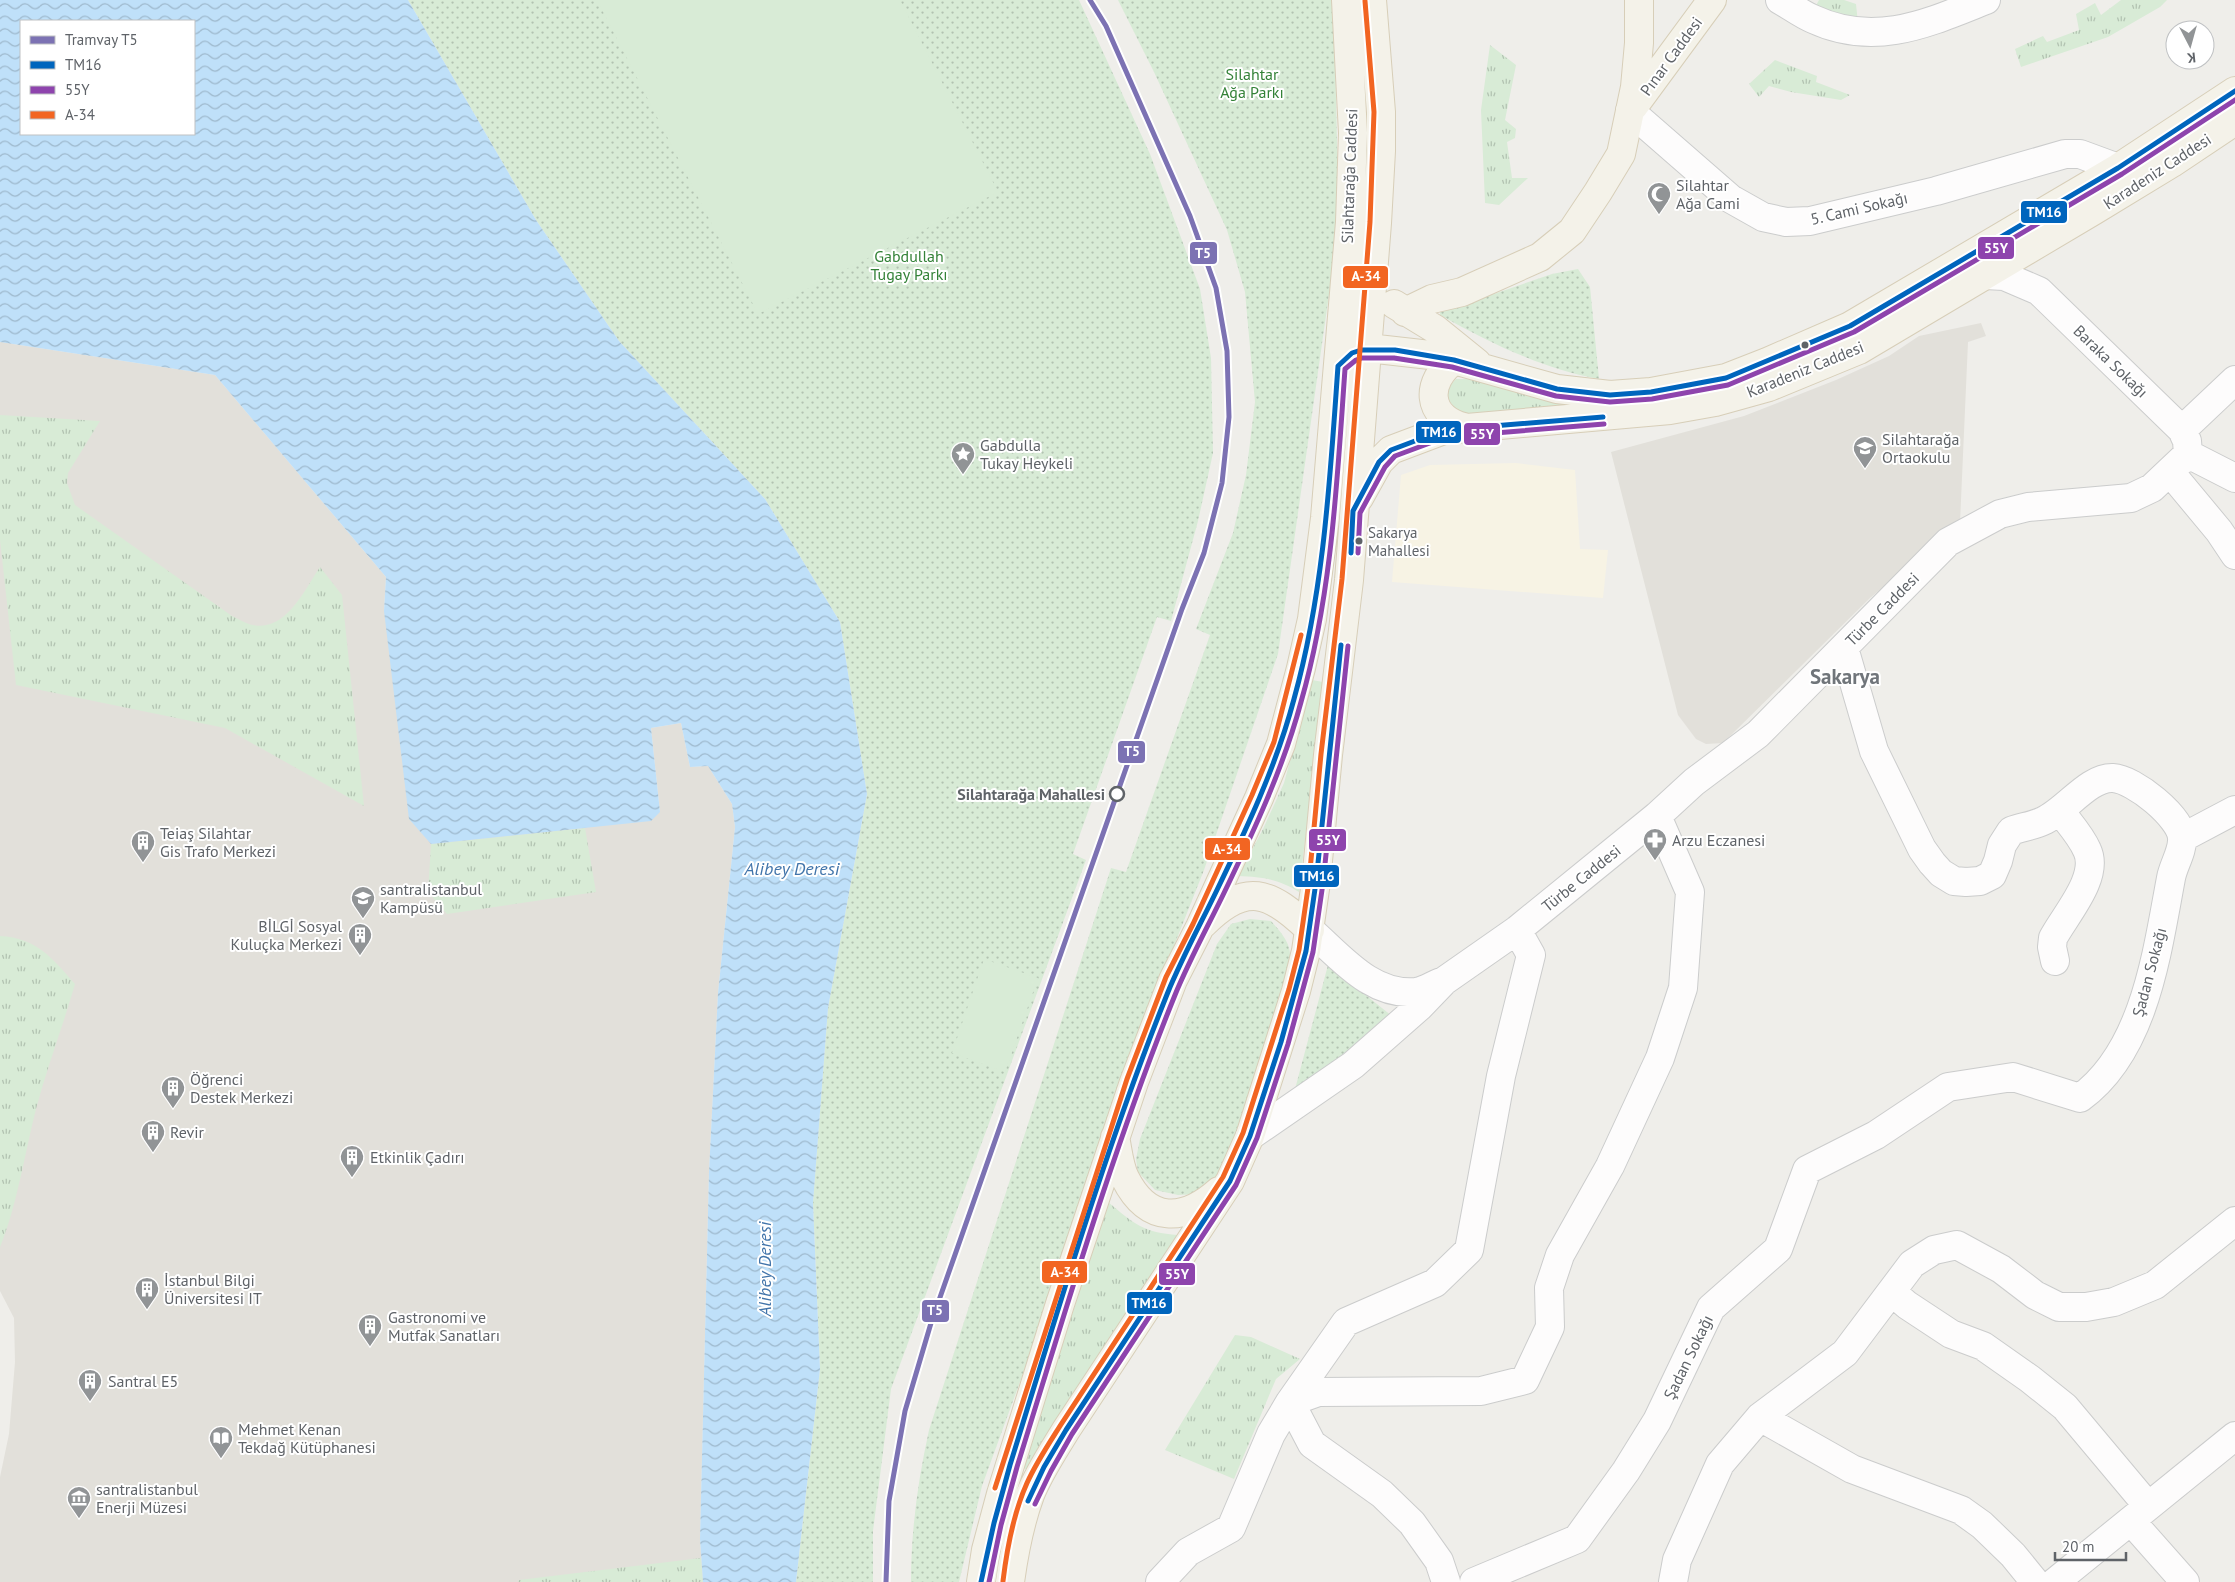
<svg xmlns="http://www.w3.org/2000/svg" width="2235" height="1582" font-family="'PT Sans',sans-serif">
<style>
.commercial{fill:#f7f3e4}
.education{fill:#e2e0da}
.grass{fill:url(#grass-tufts)}
.park{fill:url(#park-dots)}
.pitch{fill:#d8ebd6}
.water{fill:url(#water-waves);fill-rule:evenodd}
.lines{fill:none;stroke-linecap:round;stroke-linejoin:round}
.minor-casing{stroke:#cbcccc;stroke-width:30}
.major-casing{stroke:#d7ceb8;stroke-width:30}
.minor{stroke:#fdfcfc;stroke-width:28}
.major{stroke:#f4f2e9;stroke-width:28}
.bus-1-casing{stroke:#fff;stroke-width:9}
.bus-2-casing{stroke:#fff;stroke-width:9}
.bus-3-casing{stroke:#fff;stroke-width:9}
.bus-1{stroke:#0065bd;stroke-width:5}
.bus-2{stroke:#8e44ad;stroke-width:5}
.bus-3{stroke:#f26522;stroke-width:5}
.tram-1-casing{stroke:#fff;stroke-width:9}
.tram-1{stroke:#7c72b3;stroke-width:5}
.bus-dot{fill:#5f6368;stroke:#fff;stroke-width:2}
.stop-dot{fill:#fff;stroke:#5f6368;stroke-width:2.5}
.labels{text-anchor:middle;stroke-width:4;stroke-linejoin:round;paint-order:stroke}
.bus-label{font-size:15px;fill:#5f6368;stroke:#fff;text-anchor:start}
.street-label{font-size:16px;fill:#5f6368;stroke:#fff}
.park-label{font-size:16px;fill:#348238;stroke:#fff}
.poi-label{font-size:16px;fill:#5f6368;stroke:#fff;text-anchor:start}
.stop-label{font-size:16px;font-weight:bold;fill:#5f6368;stroke:#fff;text-anchor:end}
.water-label{font-size:18px;font-style:italic;fill:#4174aa;stroke:#fff}
.district-label{font-size:21px;font-weight:bold;fill:#70757a;stroke:#fff}
.line-badge{stroke:#fff;stroke-width:2}
.badge-label{font-size:14px;text-anchor:middle;font-weight:bold;fill:#fff}
</style>
<defs>
<pattern id="grass-tufts" width="24" height="20" patternUnits="userSpaceOnUse" patternTransform="scale(1.25)"><rect width="24" height="20" fill="#d8ebd6"/><path d="M3 7l-1-3M5 7V3M7 7l1-3M15 17l-1-3M17 17v-4M19 17l1-3" fill="none" stroke="#b2c2b1"/></pattern>
<pattern id="park-dots" width="8" height="8" patternUnits="userSpaceOnUse" patternTransform="scale(1.25)"><rect width="8" height="8" fill="#d8ebd6"/><path d="M2 2h.1M6 6h.1" fill="none" stroke="#b2c2b1" stroke-width="1.8" stroke-linecap="round"/></pattern>
<pattern id="water-waves" width="16" height="10" patternUnits="userSpaceOnUse" patternTransform="scale(1.25)"><rect width="16" height="10" fill="#bfe0f9"/><path d="M0 5q4-4 8 0t8 0" fill="none" stroke="#9eb9cd"/></pattern>
</defs>
<rect width="100%" height="100%" fill="#efeeea"/>
<path class="commercial" d="M1516 463 1575 470 1580 549 1608 550 1603 598 1392 582 1401 475 1430 465Z"/>
<path class="education" d="M1981 323 1986 336 1968 342 1960 523 1870 598 1723 743 1706 744 1696 739 1678 715 1611 452 1744 416 1836 380 1889 356 1919 336Z
M0 342 215 375 386 577 384 611 660 812 651 728 681 723 690 767 708 766 732 804 735 827 718 993 709 1172 700 1539 703 1582H0V1477L9 1434 15 1362 14 1318 0 1291Z"/>
<path class="grass" d="M1819 0H1844L1856 4 1858 23 1813 11Z
M2121 0H2167L2160 7 2108 37 2021 67 2015 49 2043 36 2047 42 2079 30 2076 14 2095 3 2101 15Z
M1490 45 1516 65 1505 120 1516 129 1515 138 1507 142 1512 178H1528L1499 205 1485 203 1481 110Z
M1775 60 1817 76 1816 82 1850 95 1841 100 1791 92 1769 86 1759 97 1749 84Z
M1456 379H1469L1570 402V410L1463 415C1450 405 1440 393 1456 379Z
M0 415 100 421 68 473 67 483 75 505 232 616C239 619 246 624 253 625 286 632 305 589 320 567L342 595 364 806 225 728 16 685 0 540Z
M1312 680 1323 682 1299 892C1278 879 1263 877 1238 876L1263 829 1284 783Z
M585 828 596 892 447 914 428 892 431 844Z
M0 936C37 938 52 958 75 984 63 1026 47 1067 36 1109 25 1152 17 1206 0 1247Z
M1108 1202C1133 1223 1144 1233 1178 1235L1028 1470 1023 1468Z
M1235 1335 1251 1337 1300 1359 1276 1379 1234 1479 1165 1450Z
M701 1558 703 1582H518L519 1580Z"/>
<path class="park" d="M408 0H1079L1150 154 1200 289 1211 358 1213 453 1198 521 1171 621 1157 617 1073 854 1086 860 891 1389 873 1531V1582H796L820 1369 813 1202 828 1008 867 794 840 622 765 499 619 341 536 220Z
M1118 0H1331L1334 17 1339 224 1278 654 1204 870 1132 1052 1036 1338 982 1486 959 1582H911C911 1530 918 1480 929 1430L1111 868 1126 872 1210 635 1196 629 1233 533 1246 475 1255 402 1245 292 1227 230 1154 72Z
M1578 269 1590 287 1599 379C1543 369 1490 343 1440 315V311L1460 301 1485 297 1552 274Z
M1250 919 1271 921C1295 947 1292 954 1286 986L1220 1180 1200 1194 1178 1195 1155 1190 1138 1172 1136 1159 1140 1139 1217 944 1231 924Z
M1328 965 1392 1016 1294 1093Z"/>
<path class="pitch" d="M597 0H900L998 192 758 314Z
M984 959 1038 978 1005 1072 952 1053Z"/>
<path class="water" d="M0 0H408L536 220 619 341 765 499 840 622 867 794 828 1008 813 1203 820 1369 796 1582H703L700 1539 709 1172 718 993 735 827 732 804 708 766 690 767 681 723 651 728 660 812 651 821 431 844 409 819 384 611 386 577 215 375 0 342ZM21 21H194V134H21Z"/>
<g class="lines">
<g class="minor-casing">
<path id="minor" d="M1780 0C1791 6 1801 14 1813 19 1875 48 1928 23 1986 0
M1630 111 1731 199 1763 217 1786 222 1810 221 1936 191 2065 154H2080L2118 168
M2182 430 2235 380
M2188 454 2235 478
M2170 472 2219 531 2235 555
M2182 838 2235 810
M1310 930C1341 957 1371 996 1416 992 1424 991 1433 985 1441 982
M2055 961 2052 947 2053 938C2065 915 2100 877 2087 850 2081 836 2069 823 2060 811
M1250 1136 1353 1065 1419 1007 1444 981 1517 930 1657 816 1694 782 1758 734 1948 542 2000 514 2028 507 2131 498 2152 488 2188 454 2187 441 2182 430 2039 291 2004 276 1985 275
M1892 1292 1907 1305 1951 1334 1983 1346 2030 1379 2065 1407 2148 1506
M1760 1417 1852 1469 1961 1510 1982 1525 2013 1555 2035 1582
M2131 1521 2185 1582
M1160 1582 1188 1552 1231 1528 1271 1434 1290 1402 1346 1322 1435 1283 1469 1250 1501 1076 1531 955 1517 930
M1446 1582 1439 1561 1412 1523 1382 1494 1312 1444 1290 1402 1318 1392 1481 1391 1525 1380 1550 1327 1549 1288 1560 1255 1610 1166 1660 1058 1683 988 1690 892 1657 816
M1474 1582 1577 1539 1626 1471 1657 1421 1711 1308 1778 1249 1807 1170 1876 1135 1948 1087 2013 1077 2080 1098C2145 1051 2157 952 2171 878 2173 866 2183 851 2182 838 2181 817 2134 779 2113 778 2088 777 2066 811 2043 821 2033 826 2021 827 2011 831L2002 845 1998 861 1992 875 1980 881 1966 882 1954 881 1941 873 1932 863 1922 849 1874 751 1844 648
M1673 1582 1677 1560 1720 1464 1760 1417 1845 1353 1912 1264 1934 1250 1957 1245 2001 1269 2035 1295 2059 1307H2086L2114 1302 2155 1285 2235 1221
M2055 1582 2235 1436"/>
</g>
<g class="major-casing">
<path id="major" d="M1634 106 1712 0
M1394 304 1435 329 1477 363
M1405 312 1432 299 1462 292 1540 257 1572 231 1598 192 1621 154 1635 87 1639 43V0
M1351 353 1368 348 1430 355 1454 360 1557 389 1610 395 1651 392 1726 378 1767 362 1850 326 2118 168 2235 91
M1454 360C1425 382 1426 416 1463 427
M1359 498 1379 462 1391 450 1444 430 1670 410 1715 402 1769 387 1859 350 2093 211 2172 163 2235 121
M1203 924C1246 881 1270 891 1310 930
M1115 1137C1118 1151 1119 1166 1125 1178 1148 1224 1184 1222 1219 1191
M981 1582 986 1550 1001 1494 1060 1304 1134 1082 1173 980 1200 927 1259 798 1281 744 1301 668 1312 619 1325 518 1350 222 1353 133 1346 0
M1010 1582C1014 1553 1020 1522 1030 1495 1039 1472 1054 1450 1066 1430L1230 1181 1250 1136 1296 991 1306 951 1316 882 1328 755 1349 580 1377 223 1381 151V112L1372 0"/>
</g>
<use href="#minor" class="minor"/>
<use href="#major" class="major"/>
<g class="bus-1-casing">
<path id="bus-1" d="M1351 553 1353 511 1379 462 1391 450 1444 430 1603 417
M1028 1501 1044 1467 1066 1430 1230 1181 1250 1136 1281 1042 1306 951 1316 882 1341 645
M981 1582 994 1523 1010 1465C1059 1307 1106 1146 1168 992 1182 958 1200 925 1216 892 1246 830 1276 767 1294 699 1324 591 1330 478 1338 366L1352 353 1361 350H1395L1454 360 1557 389 1610 395 1651 392 1726 378 1850 326 2118 168 2235 91"/>
</g>
<g class="bus-2-casing">
<path id="bus-2" d="M1358 553 1360 513 1385 467 1395 456 1446 437 1604 424
M1035 1504 1051 1471 1072 1434 1236 1185 1257 1138 1288 1044 1313 952 1323 883 1348 646
M989 1582 1001 1525 1017 1467C1066 1309 1113 1148 1175 995 1189 961 1207 928 1223 895 1253 833 1283 769 1301 702 1332 594 1337 481 1345 369L1356 360 1362 358H1394L1452 367 1556 396 1610 402 1652 399 1728 385 1854 332 2122 174 2235 100"/>
</g>
<g class="bus-3-casing">
<path id="bus-3" d="M995 1488 1127 1079 1166 977 1193 924 1252 795 1274 742 1301 635
M1003 1581C1007 1548 1013 1514 1027 1483 1036 1463 1048 1445 1060 1426L1223 1177 1243 1133 1289 989 1299 950 1309 881 1321 754 1342 579 1370 222 1374 112 1365 1"/>
</g>
<use href="#bus-1" class="bus-1"/>
<use href="#bus-2" class="bus-2"/>
<use href="#bus-3" class="bus-3"/>
<g class="tram-1-casing">
<path id="tram-1" d="M886 1582 889 1501 905 1411 931 1323 1182 609 1204 553 1222 483 1229 417 1227 351 1216 288 1190 216 1106 26 1090 0"/>
</g>
<use href="#tram-1" class="tram-1"/>
</g>
<defs>
<g id="mosque-pin" transform="scale(1.25)"><path d="M0 17L-7.5 6A9.5 9.5 0 1 1 7.5 6Z" fill="#919496" stroke="#fff"/><path d="M3.5-4.9A6 6 0 1 0 3.5 4.9A5 5 0 1 1 3.5-4.9Z" fill="#fff"/></g>
<g id="school-pin" transform="scale(1.25)"><path d="M0 17L-7.5 6A9.5 9.5 0 1 1 7.5 6Z" fill="#919496" stroke="#fff"/><path d="M0-5L7-2L0 1L-7-2ZM-4 1L0 2.5L4 1V4Q0 6-4 4Z" fill="#fff"/></g>
<g id="sight-pin" transform="scale(1.25)"><path d="M0 17L-7.5 6A9.5 9.5 0 1 1 7.5 6Z" fill="#919496" stroke="#fff"/><path d="M0-6L1.8-2.2L6-1.7L2.9 1.2L3.7 5.4L0 3.3L-3.7 5.4L-2.9 1.2L-6-1.7L-1.8-2.2Z" fill="#fff"/></g>
<g id="pharmacy-pin" transform="scale(1.25)"><path d="M0 17L-7.5 6A9.5 9.5 0 1 1 7.5 6Z" fill="#919496" stroke="#fff"/><path d="M-2-6h4v4h4v4h-4v4h-4v-4h-4v-4h4Z" fill="#fff"/></g>
<g id="building-pin" transform="scale(1.25)"><path d="M0 17L-7.5 6A9.5 9.5 0 1 1 7.5 6Z" fill="#919496" stroke="#fff"/><path d="M-4-6H4V6H1V3H-1V6H-4ZM-2.5-4.3h1.7v1.8h-1.7ZM.8-4.3h1.7v1.8H.8ZM-2.5-1h1.7V.8h-1.7ZM.8-1h1.7V.8H.8Z" fill="#fff"/></g>
<g id="university-pin" transform="scale(1.25)"><path d="M0 17L-7.5 6A9.5 9.5 0 1 1 7.5 6Z" fill="#919496" stroke="#fff"/><path d="M0-5L7-2L0 1L-7-2ZM-4 1L0 2.5L4 1V4Q0 6-4 4Z" fill="#fff"/></g>
<g id="library-pin" transform="scale(1.25)"><path d="M0 17L-7.5 6A9.5 9.5 0 1 1 7.5 6Z" fill="#919496" stroke="#fff"/><path d="M-6-4Q-3-5.5-.7-3.5V5Q-3 3-6 4ZM6-4Q3-5.5 .7-3.5V5Q3 3 6 4Z" fill="#fff"/></g>
<g id="museum-pin" transform="scale(1.25)"><path d="M0 17L-7.5 6A9.5 9.5 0 1 1 7.5 6Z" fill="#919496" stroke="#fff"/><path d="M0-6L6-3V-2H-6V-3ZM-5-1h2V3h-2ZM-1-1h2V3h-2ZM3-1h2V3H3ZM-6 4H6V6H-6Z" fill="#fff"/></g>
</defs>
<g fill-rule="evenodd">
<use href="#mosque-pin" x="1659" y="194"/>
<use href="#school-pin" x="1865" y="448"/>
<use href="#sight-pin" x="963" y="454"/>
<use href="#pharmacy-pin" x="1655" y="840"/>
<use href="#building-pin" x="143" y="842"/>
<use href="#university-pin" x="363" y="898"/>
<use href="#building-pin" x="360" y="935"/>
<use href="#building-pin" x="173" y="1088"/>
<use href="#building-pin" x="153" y="1132"/>
<use href="#building-pin" x="352" y="1157"/>
<use href="#building-pin" x="147" y="1289"/>
<use href="#building-pin" x="370" y="1326"/>
<use href="#building-pin" x="90" y="1381"/>
<use href="#library-pin" x="221" y="1438"/>
<use href="#museum-pin" x="79" y="1498"/>
</g>
<g class="bus-dot">
<circle cx="1805" cy="345" r="4.5"/>
<circle cx="1359" cy="541" r="4.5"/>
</g>
<circle class="stop-dot" cx="1117" cy="794" r="7"/>
<g class="labels">
<g class="bus-label">
<text x="1368" y="538">Sakarya<tspan x="1368" dy="18">Mahallesi</tspan></text>
</g>
<g class="street-label">
<text transform="translate(1671 56) rotate(-54)" y="6">Pınar Caddesi</text>
<text transform="translate(2157 171) rotate(-33)" y="6">Karadeniz Caddesi</text>
<text transform="translate(1349 176) rotate(-88)" y="6">Silahtarağa Caddesi</text>
<text transform="translate(1859 208) rotate(-13)" y="6">5. Cami Sokağı</text>
<text transform="translate(2111 361) rotate(44)" y="6">Baraka Sokağı</text>
<text transform="translate(1805 369) rotate(-22)" y="6">Karadeniz Caddesi</text>
<text transform="translate(1882 609) rotate(-45)" y="6">Türbe Caddesi</text>
<text transform="translate(1581 878) rotate(-39)" y="6">Türbe Caddesi</text>
<text transform="translate(2149 972) rotate(-75)" y="6">Şadan Sokağı</text>
<text transform="translate(1688 1357) rotate(-64)" y="6">Şadan Sokağı</text>
</g>
<g class="park-label">
<text x="1252" y="80">Silahtar<tspan x="1252" dy="18">Ağa Parkı</tspan></text>
<text x="909" y="262">Gabdullah<tspan x="909" dy="18">Tugay Parkı</tspan></text>
</g>
<g class="poi-label">
<text x="1676" y="191">Silahtar<tspan x="1676" dy="18">Ağa Cami</tspan></text>
<text x="1882" y="445">Silahtarağa<tspan x="1882" dy="18">Ortaokulu</tspan></text>
<text x="980" y="451">Gabdulla<tspan x="980" dy="18">Tukay Heykeli</tspan></text>
<text x="160" y="839">Teiaş Silahtar<tspan x="160" dy="18">Gis Trafo Merkezi</tspan></text>
<text x="1672" y="846">Arzu Eczanesi</text>
<text x="380" y="895">santralistanbul<tspan x="380" dy="18">Kampüsü</tspan></text>
<text x="342" y="932" text-anchor="end">BİLGİ Sosyal<tspan x="342" dy="18">Kuluçka Merkezi</tspan></text>
<text x="190" y="1085">Öğrenci<tspan x="190" dy="18">Destek Merkezi</tspan></text>
<text x="170" y="1138">Revir</text>
<text x="370" y="1163">Etkinlik Çadırı</text>
<text x="164" y="1286">İstanbul Bilgi<tspan x="164" dy="18">Üniversitesi IT</tspan></text>
<text x="388" y="1323">Gastronomi ve<tspan x="388" dy="18">Mutfak Sanatları</tspan></text>
<text x="108" y="1387">Santral E5</text>
<text x="238" y="1435">Mehmet Kenan<tspan x="238" dy="18">Tekdağ Kütüphanesi</tspan></text>
<text x="96" y="1495">santralistanbul<tspan x="96" dy="18">Enerji Müzesi</tspan></text>
</g>
<g class="stop-label">
<text x="1105" y="800">Silahtarağa Mahallesi</text>
</g>
<g class="water-label">
<text x="792" y="875">Alibey Deresi</text>
<text transform="translate(765 1269) rotate(-90)" y="6">Alibey Deresi</text>
</g>
<g class="district-label">
<text x="1845" y="684">Sakarya</text>
</g>
</g>
<g class="line-badge">
<rect x="2020" y="200" width="48" height="24" rx="5" fill="#0065bd"/>
<rect x="1977" y="236" width="38" height="24" rx="5" fill="#8e44ad"/>
<rect x="1189" y="241" width="29" height="24" rx="5" fill="#7c72b3"/>
<rect x="1342" y="265" width="47" height="24" rx="5" fill="#f26522"/>
<rect x="1415" y="420" width="47" height="24" rx="5" fill="#0065bd"/>
<rect x="1463" y="422" width="38" height="24" rx="5" fill="#8e44ad"/>
<rect x="1117" y="740" width="29" height="24" rx="5" fill="#7c72b3"/>
<rect x="1308" y="828" width="39" height="24" rx="5" fill="#8e44ad"/>
<rect x="1204" y="837" width="47" height="24" rx="5" fill="#f26522"/>
<rect x="1293" y="864" width="47" height="24" rx="5" fill="#0065bd"/>
<rect x="1041" y="1260" width="47" height="24" rx="5" fill="#f26522"/>
<rect x="1158" y="1262" width="38" height="24" rx="5" fill="#8e44ad"/>
<rect x="1126" y="1291" width="47" height="24" rx="5" fill="#0065bd"/>
<rect x="921" y="1299" width="29" height="24" rx="5" fill="#7c72b3"/>
</g>
<g class="badge-label">
<text x="2044" y="217">TM16</text>
<text x="1996" y="253">55Y</text>
<text x="1203" y="258">T5</text>
<text x="1366" y="281">A-34</text>
<text x="1439" y="437">TM16</text>
<text x="1482" y="439">55Y</text>
<text x="1132" y="756">T5</text>
<text x="1328" y="845">55Y</text>
<text x="1227" y="854">A-34</text>
<text x="1317" y="881">TM16</text>
<text x="1065" y="1277">A-34</text>
<text x="1177" y="1279">55Y</text>
<text x="1149" y="1308">TM16</text>
<text x="935" y="1315">T5</text>
</g>
<rect x="20" y="20" width="175" height="115" fill="#ffffff" stroke="#bfc1c3"/>
<rect x="30" y="36" width="25" height="8" fill="#7c72b3" stroke="#bfc1c3"/>
<text x="65" y="45" font-size="15" fill="#5f6368">Tramvay T5</text>
<rect x="30" y="61" width="25" height="8" fill="#0065bd" stroke="#bfc1c3"/>
<text x="65" y="70" font-size="15" fill="#5f6368">TM16</text>
<rect x="30" y="86" width="25" height="8" fill="#8e44ad" stroke="#bfc1c3"/>
<text x="65" y="95" font-size="15" fill="#5f6368">55Y</text>
<rect x="30" y="111" width="25" height="8" fill="#f26522" stroke="#bfc1c3"/>
<text x="65" y="120" font-size="15" fill="#5f6368">A-34</text>
<g transform="translate(2190 45) rotate(174)"><circle r="24" fill="#ffffff" stroke="#bfc1c3"/>
<path d="M0-4L9 19L0 12L-9 19Z" fill="#919496"/>
<text y="-8" font-size="14" font-weight="bold" text-anchor="middle" fill="#5f6368">K</text>
</g>
<path d="M2055 1552v8h71v-8" fill="none" stroke="#5f6368" stroke-width="2.5"/>
<text x="2062" y="1552" font-size="15" fill="#5f6368" stroke="#ffffff" stroke-width="4" paint-order="stroke">20 m</text>
</svg>
